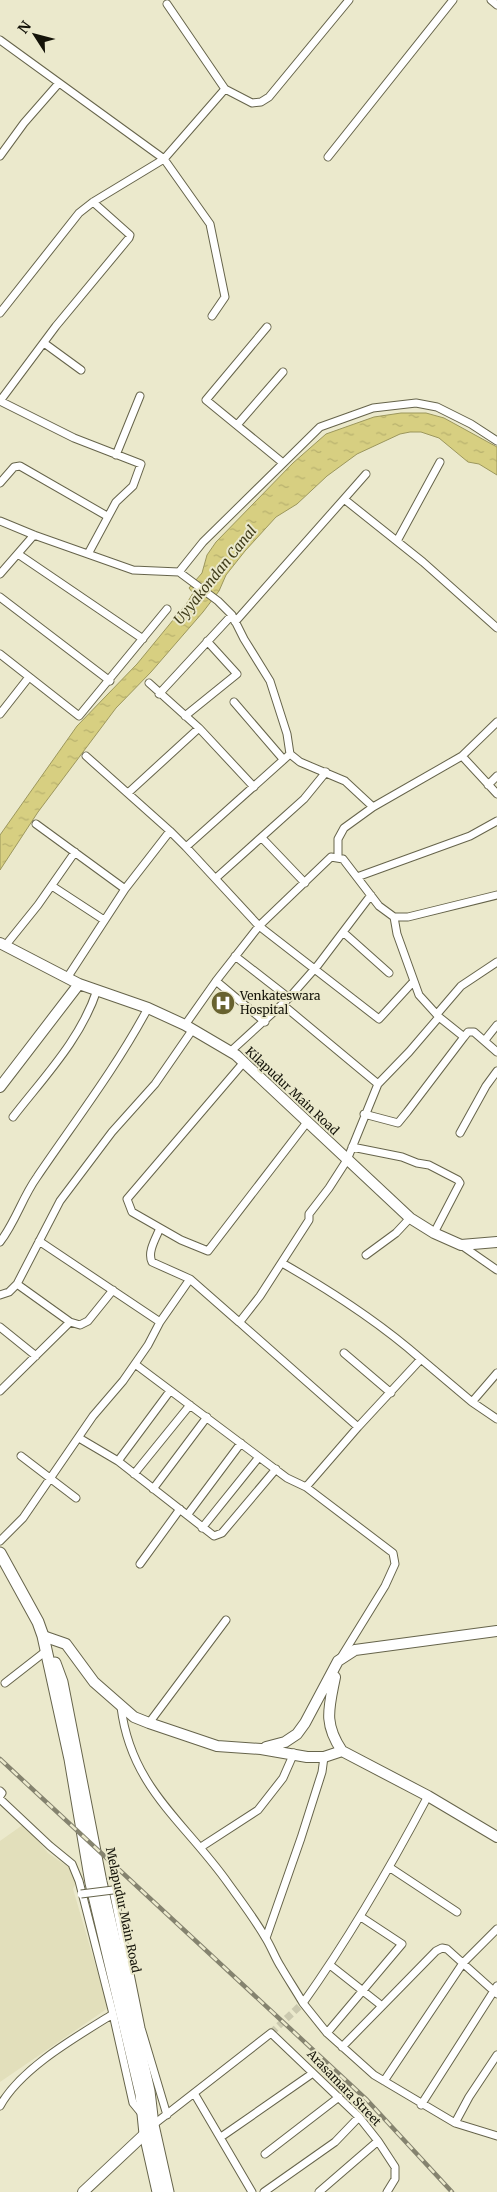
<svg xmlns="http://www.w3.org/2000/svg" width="497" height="2192" font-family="Merriweather,serif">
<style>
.built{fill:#e2dfbb}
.water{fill:url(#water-ripples);stroke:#9c975d}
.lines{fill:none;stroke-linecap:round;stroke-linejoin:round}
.street-tunnel{stroke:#cbc9af;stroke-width:7;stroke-dasharray:7 3.5;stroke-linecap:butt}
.street-casing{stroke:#66644b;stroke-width:9}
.secondary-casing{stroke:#66644b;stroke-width:12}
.primary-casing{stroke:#66644b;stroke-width:13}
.street{stroke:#fff;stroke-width:7}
.secondary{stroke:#fff;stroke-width:10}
.primary{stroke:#fff;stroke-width:11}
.rail-casing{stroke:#85836f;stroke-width:4.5}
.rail{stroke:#ebe9cc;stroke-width:2.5;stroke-dasharray:8;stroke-linecap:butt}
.street-bridge-casing{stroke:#66644b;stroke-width:9;stroke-linecap:butt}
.street-bridge{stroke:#fff;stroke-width:7}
.labels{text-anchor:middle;stroke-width:4;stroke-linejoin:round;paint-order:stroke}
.poi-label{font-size:12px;fill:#141309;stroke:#ebe9cc;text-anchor:start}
.street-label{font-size:12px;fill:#141309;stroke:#ebe9cc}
.water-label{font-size:14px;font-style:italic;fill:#413d1b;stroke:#ebe9cc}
</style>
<defs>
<pattern id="water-ripples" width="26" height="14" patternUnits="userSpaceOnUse" patternTransform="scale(1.25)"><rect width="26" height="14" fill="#d7cf81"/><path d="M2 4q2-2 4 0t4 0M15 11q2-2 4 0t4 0" fill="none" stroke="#b8b16e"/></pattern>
</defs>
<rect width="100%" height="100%" fill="#ebe9cc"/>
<path class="built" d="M24 1824 48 1853 71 1869 77 1881 73 1889 108 2008 0 2082V1841Z"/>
<path class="water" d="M401 413H426L444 418 497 447V475L479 464 468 462 439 438 421 432H410L400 434 357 454 327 476 297 504 276 517 245 551 226 575 219 591 203 612 151 672 116 708 38 812 0 870V835L77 726 137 664 187 603 193 593 189 588 202 573 207 555 216 542 293 463 326 434 374 417Z"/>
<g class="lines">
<path class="street-tunnel" d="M271 2033 303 2003"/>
<g class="street-casing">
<path id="street" d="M491 0 497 5
M167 4 225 89 252 103 261 102 269 97 349 0
M0 40 164 159 93 202 79 213 0 313
M0 156 24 123 59 83
M328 157 453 0
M212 316 225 297 210 224 164 159 225 89
M267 327 206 400 283 463
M44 343 81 370
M0 401 74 438 141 464 133 486 116 502 88 554
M0 401 56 326 129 238 130 235 93 202
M237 425 283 372
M116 455 140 396
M366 474 344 499 423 562 497 628
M0 483 14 467 20 466 107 516
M0 521 34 535 133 570 179 572 218 601 232 615 244 639 270 681 287 734 290 754 300 762 345 781 373 807 462 756 497 722
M397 541 440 462
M18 554 143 639
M179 572 203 542 320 427 373 408 416 403 437 407 471 424 497 441
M0 574 34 535
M0 597 110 681
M235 622 344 499
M0 654 79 716 167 609
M149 683 199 728 254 787
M159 694 232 615
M234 702 283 759
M0 714 29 677
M185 716 237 674 207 641
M86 756 170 831
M462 756 497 794
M488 785 497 776
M128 793 199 728
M36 824 125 889
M262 838 305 883
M186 847 259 926 379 1019 413 982
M338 858V839L344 828 373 807
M357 877 470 836 497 821
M216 878 304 799 326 772
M52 886 104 920
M343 932 389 973
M5 946 38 905 75 852
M235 956 289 998
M67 978 125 889 170 831 186 847 290 754
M216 981 265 1022
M283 1005 378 1084
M437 1014 461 986 497 962
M185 1025 216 981 259 926 331 857 343 859 379 906 394 917H408L497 895
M464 1037 468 1032H474L497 1052
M485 1040 497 1025
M231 1051 289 998 318 965 371 895
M244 1062 127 1199 132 1212 181 1240 208 1251 308 1121
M364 1114 398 1123 407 1112 464 1037 439 1017
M13 1117C44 1077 81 1039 97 990
M460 1133 486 1086 497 1071
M352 1147 402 1157 417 1163 429 1165 458 1180 460 1183 434 1233
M160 1228C156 1238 147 1252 152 1262L190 1279
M39 1241 160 1322
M0 1242C16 1221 22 1198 37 1177 75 1121 116 1068 148 1008
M461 1245 497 1270
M366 1255 396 1233 410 1218
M282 1263C331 1291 379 1322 421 1359L358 1427 306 1487
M0 1295 9 1292 17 1284
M70 1322 17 1284 60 1201 112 1132 155 1084 193 1029
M239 1322 358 1427
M0 1327 36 1356
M344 1353 391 1393
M421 1359 472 1402 497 1373
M135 1364 287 1478 306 1487 393 1553 395 1564 385 1586 340 1659
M0 1391 70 1322 80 1325 88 1321 113 1290
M472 1402 497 1419
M79 1438 118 1461 214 1536 222 1533 276 1469
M21 1456 76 1498
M118 1461 170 1391
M134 1474 190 1405
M153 1489 207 1417
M188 1514 241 1443
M202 1528 259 1457
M0 1541 23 1518 93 1416 123 1381 148 1345 160 1322 190 1279 239 1322 242 1319 260 1296 309 1220V1214L329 1188 347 1160 378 1084 409 1052 439 1017 419 995 397 934 394 917
M140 1564 180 1509
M5 1683 46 1651
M121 1707C131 1788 185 1822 228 1883 241 1901 254 1918 265 1937 271 1946 275 1958 281 1967 288 1979 296 1991 303 2003 350 1937 390 1868 428 1796
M149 1723 226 1620
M0 1791 2 1793 0 1796
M0 1799 50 1846 72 1864 79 1881 113 2014
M201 1847 258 1810 283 1778 294 1753
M389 1867 457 1912
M113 1890 141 2028 167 2115
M266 1938 301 1838 322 1772 324 1757
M330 1965 382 2006
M303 2003 327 2033 374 2075 455 2123 469 2097 497 2055
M327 2033 402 1944 361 1917
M342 2047 436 1951 442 1948 447 1949 497 1994
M384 2081 463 1963 497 1929
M194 2093 252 2192
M421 2105 497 1986
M0 2106C21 2068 76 2037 113 2014L133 2103 142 2114
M455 2123 497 2136
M153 2125 271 2033 359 2117 378 2141 395 2167V2179L387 2192
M221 2137 313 2073
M265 2154 339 2097
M264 2192 335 2142 359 2117
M319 2192 378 2141"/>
</g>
<g class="secondary-casing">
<path id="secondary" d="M0 943 79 984 148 1008 185 1025 236 1055 410 1218 434 1233 461 1245 497 1242
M0 1087 79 984
M43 1636 66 1644 94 1682 134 1717 149 1723 217 1746 261 1749 307 1757H324L342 1751 428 1796 497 1837
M335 1677C329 1708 323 1723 342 1751
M266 1747 285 1742 297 1734 305 1723 338 1661 355 1650 497 1631
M83 2192 149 2130"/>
</g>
<g class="primary-casing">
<path id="primary" d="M0 1553 38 1622 43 1636 70 1759 91 1883 141 2094 145 2134 158 2192
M55 1663 62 1682 101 1882 149 2091 153 2125 168 2192"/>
</g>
<use href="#street" class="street"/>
<use href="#secondary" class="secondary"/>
<use href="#primary" class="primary"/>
<g class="rail-casing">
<path id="rail" d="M0 1759 367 2100 452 2192"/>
</g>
<use href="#rail" class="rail"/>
<g class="street-bridge-casing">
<path id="street-bridge" d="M81 1894 113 1890"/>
</g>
<use href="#street-bridge" class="street-bridge"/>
</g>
<defs>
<g id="hospital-disc" transform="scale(1.25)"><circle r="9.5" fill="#68622f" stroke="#ebe9cc"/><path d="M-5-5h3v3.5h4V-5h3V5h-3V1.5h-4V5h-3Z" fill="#fff"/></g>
</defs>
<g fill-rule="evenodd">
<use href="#hospital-disc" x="223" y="1003"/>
</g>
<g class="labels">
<g class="poi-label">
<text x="240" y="1000">Venkateswara<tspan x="240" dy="14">Hospital</tspan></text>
</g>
<g class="street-label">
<text transform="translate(292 1091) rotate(43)" y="4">Kilapudur Main Road</text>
<text transform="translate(123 1910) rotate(78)" y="4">Melapudur Main Road</text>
<text transform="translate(344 2088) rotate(46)" y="4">Arasamara Street</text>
</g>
<g class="water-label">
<text transform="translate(215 575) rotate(-51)" y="5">Uyyakondan Canal</text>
</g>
</g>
<g transform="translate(35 35) rotate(306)" stroke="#ebe9cc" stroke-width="4" paint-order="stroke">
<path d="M0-4L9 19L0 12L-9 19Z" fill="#141309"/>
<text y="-8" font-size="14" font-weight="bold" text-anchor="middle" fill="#141309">N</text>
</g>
</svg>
